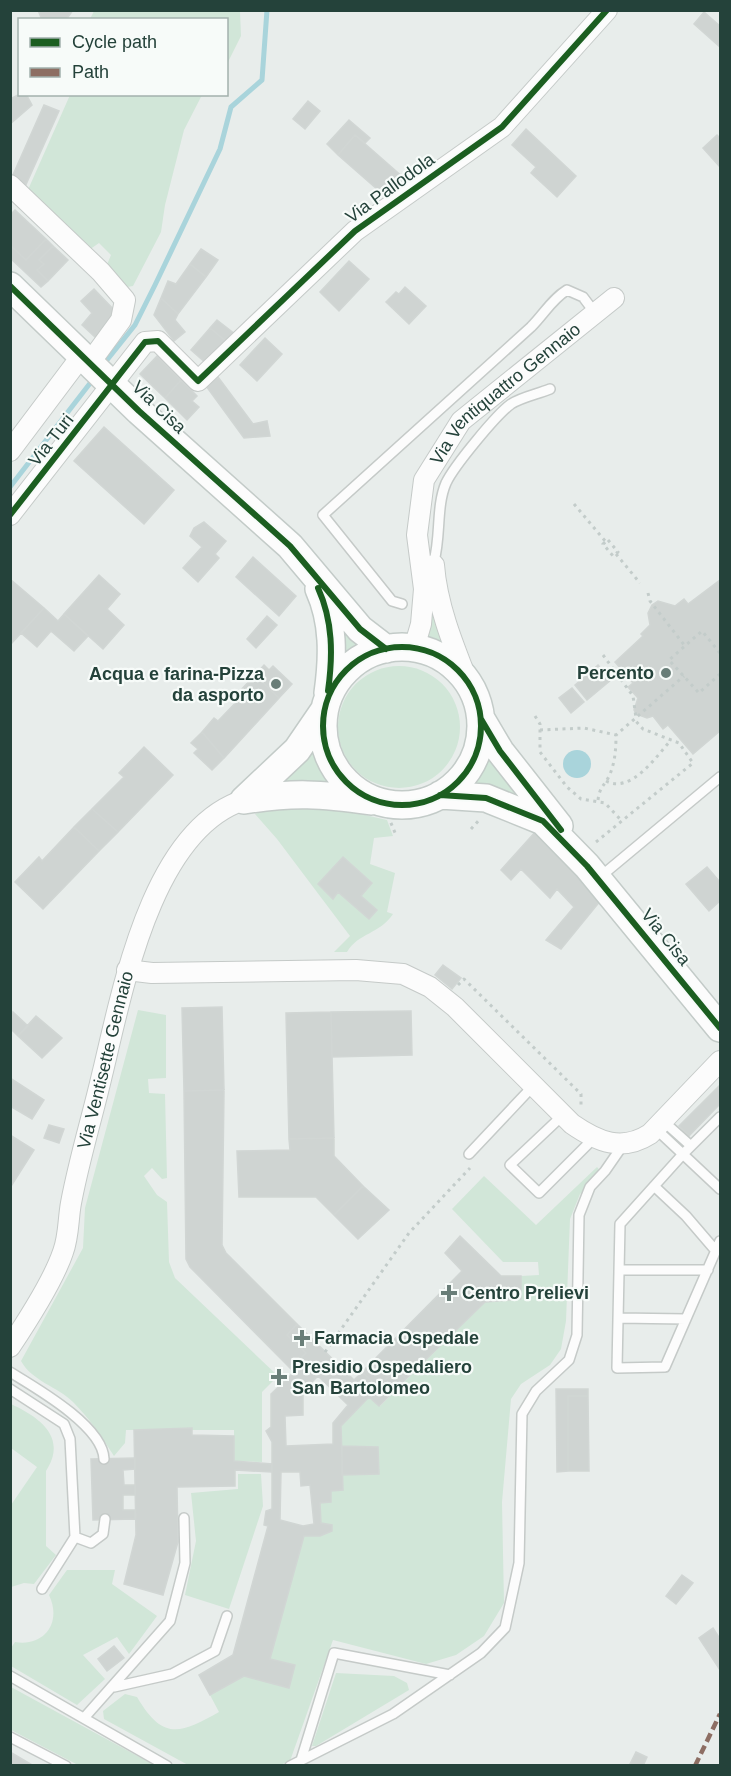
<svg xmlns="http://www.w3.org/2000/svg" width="731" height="1776" font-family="Arial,sans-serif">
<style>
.green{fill:#d1e6d8;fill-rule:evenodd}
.water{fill:#a9d4db}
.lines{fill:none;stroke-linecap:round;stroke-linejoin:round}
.stream{stroke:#a9d4db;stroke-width:5}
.building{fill:#cfd4d2;stroke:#d1d6d4;stroke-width:1.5;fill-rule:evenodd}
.lane-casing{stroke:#c5cac8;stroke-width:12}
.street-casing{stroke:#c5cac8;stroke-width:22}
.secondary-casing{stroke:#c3cbc8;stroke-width:30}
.path{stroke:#c3ccca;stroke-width:3;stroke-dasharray:3 4.5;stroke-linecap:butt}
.lane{stroke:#fcfcfc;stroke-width:9}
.street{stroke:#fcfcfc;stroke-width:20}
.secondary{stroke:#fcfcfc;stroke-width:27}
.quiet{stroke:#8d6e63;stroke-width:4.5;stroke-dasharray:9 4.5;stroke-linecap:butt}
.cycleway-casing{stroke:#f7fbf9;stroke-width:10}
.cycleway{stroke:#1b5e20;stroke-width:6}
.poi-dot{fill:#697e78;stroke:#f7fbf9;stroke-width:2}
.labels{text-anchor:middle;stroke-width:4.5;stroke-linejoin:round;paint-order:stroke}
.street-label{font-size:18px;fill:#24423a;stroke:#f7fbf9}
.poi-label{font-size:18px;font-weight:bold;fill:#24423a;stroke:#f7fbf9;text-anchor:start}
</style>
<rect width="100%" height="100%" fill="#e8edeb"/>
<path class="green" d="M94 11H240L241 36 227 64 226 20 90 19Z
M70 95H202L184 130 165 205 161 232 133 286 127 287 106 267 111 255 99 243 89 250 27 192Z
M429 598 449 653 420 642Z
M343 623 364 647 340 661Z
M338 727a61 61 0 1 1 122 0a61 61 0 1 1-122 0Z
M486 740 544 814 468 785 476 772Z
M314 743C316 763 324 774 337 789L260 792Z
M286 804H317L387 820 393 836 374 838 370 864 395 873 387 912 393 914C380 934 358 933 347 952H334L350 936 277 839 255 814ZM343 857 372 883 361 896 377 910 369 919 338 892 333 898Z
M138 1010 166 1015V1078L148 1079 149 1093 165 1094 167 1178 162 1179 152 1168 144 1176 157 1195 167 1202 169 1262 175 1278 278 1376 262 1392V1462L234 1461V1430H126L125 1443 114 1456C102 1437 89 1418 73 1402 58 1387 32 1381 21 1361L83 1248 85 1208Z
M597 1167 603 1174 580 1194 570 1219 566 1321 561 1349 550 1365 521 1384 511 1399 502 1502 504 1603 484 1636 456 1655 426 1664 333 1640 290 1761 280 1765H188L104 1719 103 1711 125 1694 137 1697C163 1741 180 1734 219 1712L210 1695 244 1676 289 1687 295 1665 270 1659 304 1536H320L332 1531 331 1525 321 1523 320 1503 331 1502V1491L342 1475 379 1473 377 1447 342 1446 341 1426 369 1397 380 1406 485 1302 521 1299V1276L539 1275 538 1262H503L452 1209 484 1176 536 1225Z
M11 1404C39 1417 68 1437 46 1471V1546L56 1555 34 1584 24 1583 11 1587V1505L37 1467 11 1448Z
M238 1474H261L263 1506 229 1609 185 1595 196 1541 191 1493 238 1489Z
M67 1570H115L112 1584 157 1616 129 1654 117 1637 83 1655 105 1679 77 1705 11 1666V1648L15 1642C45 1647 62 1622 49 1595Z
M336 1673 394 1676 407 1683 409 1690 316 1746H312Z
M11 1687 154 1765H78L11 1730Z"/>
<path class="water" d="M563 764a14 14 0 1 1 28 0a14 14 0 1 1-28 0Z"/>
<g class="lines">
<path class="stream" d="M107 360 135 325 155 285 220 149 231 107 262 80 267 10
M10 487 91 382"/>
</g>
<path class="building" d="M38 10H73L66 20H42Z
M704 12 720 26V47L694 24Z
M20 94H26L32 105 10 124V99Z
M308 101 320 111 305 129 293 119Z
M44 105 59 111 24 189 12 177Z
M349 120 370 138 365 143 355 135 338 155 327 144Z
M526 129 576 176 557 197 531 173 536 167 512 145Z
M355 135 404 178 386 197 338 155Z
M717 135 720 138V167L703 148Z
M15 210 46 239 26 260 10 245V215Z
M46 239 53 246 39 260 44 264 37 270 48 281 41 287 10 258V245L26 260Z
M53 246 68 260 48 281 37 270 44 264 39 260Z
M201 249 218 260 206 277 190 264Z
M349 261 369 279 339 311 320 292Z
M190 264 206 277 178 314 161 298 168 281 176 284Z
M405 287 426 306 409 324 386 302 396 292 399 294Z
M94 289 118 314 96 338 82 325 92 313 81 301Z
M161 298 178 314 175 320 185 332 174 341 154 315Z
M217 320 235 334 227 342 210 328Z
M210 328 227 342 208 365 191 350Z
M265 338 282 354 257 381 240 365Z
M157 356 181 380 165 398 140 374Z
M218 377 253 424 267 421 270 436 244 438 206 386Z
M181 380 197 396 192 401 199 407 187 420 165 398Z
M104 427 174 490 144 524 74 461Z
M204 522 226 541 215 554 219 558 198 582 183 568 202 547 190 536 194 528Z
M253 557 296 596 279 616 236 577Z
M99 575 120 594 107 609 124 625 103 649 64 614Z
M10 579 44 608 10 645Z
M720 580V731L693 754 668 725 663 729 653 716 647 718 636 714 634 710 638 698 628 687 633 683 615 662 643 636 641 634 650 625 648 613 652 605 658 601 675 606 684 599 688 604Z
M44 608 58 621 64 614 88 636 74 651 51 631 37 647 21 633Z
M267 616 277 625 256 648 247 639Z
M264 665 269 670 273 666 292 684 279 698 255 675Z
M598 665 611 680 587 700 575 685Z
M255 675 279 698 224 758 202 732 214 718 218 721 244 694 240 691Z
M572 688 584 702 571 713 559 698Z
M202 732 224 758 212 770 194 753 198 749 191 743Z
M144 747 173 775 118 832 92 809 124 777 119 773Z
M92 809 118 832 99 851 74 827Z
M74 827 99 851 43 909 15 882 39 857 42 861Z
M536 831 601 900 561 949 546 940 574 907 557 889 550 898 521 869 511 880 501 870Z
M343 857 372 883 361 896 377 910 369 919 338 892 333 899 318 884Z
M707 867 720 882V901L709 911 686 884Z
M443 965 461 978 452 989 435 975Z
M222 1007 224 1090 184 1091 182 1008Z
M411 1011 412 1055 332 1057 331 1012Z
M13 1012 28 1026 18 1036 10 1028Z
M331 1012 334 1138 289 1139 286 1013Z
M36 1016 62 1038 42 1058 18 1036Z
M10 1078 44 1100 32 1119 10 1106Z
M720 1085V1104L689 1136 679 1126Z
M224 1090 222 1245 226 1253 297 1324 287 1335 306 1353 290 1368 190 1267 186 1259 184 1091Z
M49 1125 64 1129 59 1143 44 1138Z
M10 1135 34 1150 10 1188Z
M334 1138V1156L363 1186 334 1215 316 1197H239L237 1151 290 1150 289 1139Z
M363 1186 389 1210 358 1239 334 1215Z
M460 1236 501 1276H521V1299L485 1302 406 1379 396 1369 378 1387 362 1372 462 1271 445 1253Z
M297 1324 354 1380 362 1372 378 1387 396 1369 406 1379 379 1406 369 1397 341 1426 343 1490 331 1491V1502L320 1503 321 1523 332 1525V1531L320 1536H304L270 1659 295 1665 289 1688 244 1676 210 1695 199 1675 233 1655 268 1526 264 1525 266 1511 272 1509V1442L266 1431 271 1427V1394L294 1372 290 1368 306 1353 287 1335ZM318 1376 348 1405 333 1423V1444L286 1446 285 1416 303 1415V1391ZM281 1472H300L301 1486 310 1485 314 1524 303 1526 280 1520Z
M556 1389H588V1396H568V1471L557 1472Z
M568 1396H588L589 1471H568Z
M192 1428V1435L234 1436V1461L272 1464 271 1472 235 1470V1486L177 1487 178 1542 163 1595 124 1584 136 1535 134 1430Z
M342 1446 378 1447 379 1474 342 1475Z
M135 1458V1469L123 1470 124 1485H135V1495H123V1510H135V1519L93 1520 91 1459Z
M682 1575 693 1583 676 1604 666 1596Z
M713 1628 720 1639V1670L699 1638Z
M114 1646 124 1658 107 1671 98 1659Z
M10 1752 34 1766H10Z
M636 1752 647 1757 643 1766H629Z"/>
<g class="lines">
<g class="lane-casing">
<path id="lane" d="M434 561C441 536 436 506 446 483 454 466 496 415 511 404 522 397 538 394 550 389
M402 604 392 601 323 515 531 327C544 314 552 299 567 290L583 297 595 313
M600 877 720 777
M563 1115 510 1165 539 1193 593 1139
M720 1117 683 1154 620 1224 617 1368 665 1367 720 1241
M662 1120 691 1146
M655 1128 720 1189
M469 1154 534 1085
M654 1186 686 1216 716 1251
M619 1270H708
M618 1318 686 1319
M10 1372C36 1388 103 1426 104 1459
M10 1389 64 1424 70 1439 75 1537 91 1543 103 1534 105 1519
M42 1589 75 1537
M10 1676 167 1766
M114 1687 172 1674 215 1651 227 1616
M84 1718 170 1621 185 1563 184 1518
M10 1737 66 1766
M301 1760 334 1653 450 1675
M290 1766 393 1714 481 1653 505 1628 519 1563 522 1414 536 1391 569 1360 577 1335 579 1215 590 1187 605 1171 623 1145"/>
</g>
<g class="street-casing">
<g id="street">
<path d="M10 185 101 272 125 300 121 320 91 361"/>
<path d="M10 451 83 354"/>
<path d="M10 515 145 342 158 341 198 381 355 231 502 127 607 10"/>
<path d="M434 565C437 606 454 647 469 685"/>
<path id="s1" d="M414 648 421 624 424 589 417 535 424 480 461 421 614 298"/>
<path d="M127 970 152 973 356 970 403 974 430 987 455 1007 572 1124C598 1142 622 1152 650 1134L720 1061"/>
<path id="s2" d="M10 1347C26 1323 54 1279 63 1252 69 1236 68 1219 71 1203 79 1160 92 1118 102 1075 122 993 151 830 244 800"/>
</g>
</g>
<g class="secondary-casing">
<path id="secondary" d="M10 286 139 411 290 546 360 629 386 649
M319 589C334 622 333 657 328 693
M323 726a79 79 0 1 1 158 0a79 79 0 1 1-158 0Z
M481 719 500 751 559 826
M440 795 486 798 543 821 587 866 720 1028
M244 800C294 792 321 794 371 801
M244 800 297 750 323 712"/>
</g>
<path class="path" d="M574 504 606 542
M608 540 618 552 613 556 603 544Z
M616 554 640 583
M648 593 650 601 685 646
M720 653 702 631 669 660 699 693 720 674
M603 655 633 696 636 718
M535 716 540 724V752L567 787 581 799 605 803 621 820
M540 730 584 728 616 735
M606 781C631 794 656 757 671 740
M598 800C600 785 605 786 610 774 615 762 616 749 616 735L684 676
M386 816 410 817 427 813
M388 816 396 835
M471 829 480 819
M596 842 693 763 679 743 643 729 634 719
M458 985 464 979 581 1094V1107
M325 1352 409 1233 470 1168"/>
<use href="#lane" class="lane"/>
<use href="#street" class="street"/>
<use href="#secondary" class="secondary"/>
<path class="quiet" d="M695 1766 720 1714"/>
<g class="cycleway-casing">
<path id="cycleway" d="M10 286 139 411 290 546 360 629 386 649
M10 515 145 342 158 341 198 381 355 231 502 127 607 10
M318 588C333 621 333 655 328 691
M323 726a79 79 0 1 1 158 0a79 79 0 1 1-158 0Z
M481 719 500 751 561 830
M440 795 486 798 543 821 587 866 720 1028"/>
</g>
<use href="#cycleway" class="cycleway"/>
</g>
<g class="poi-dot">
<circle cx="666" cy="673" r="6"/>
<circle cx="276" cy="684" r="6"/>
<path d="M446 1284h6v6h6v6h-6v6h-6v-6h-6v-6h6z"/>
<path d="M299 1329h6v6h6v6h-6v6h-6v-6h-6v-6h6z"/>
<path d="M276 1368h6v6h6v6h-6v6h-6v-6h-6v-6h6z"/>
</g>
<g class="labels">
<g class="street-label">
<text transform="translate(390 188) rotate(-36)" y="6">Via Pallodola</text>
<text dy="6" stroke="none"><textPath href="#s1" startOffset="290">Via Ventiquattro Gennaio</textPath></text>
<text transform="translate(159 407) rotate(44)" y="6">Via Cisa</text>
<text transform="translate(51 440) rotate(-52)" y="6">Via Turi</text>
<text transform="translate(666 937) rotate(51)" y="6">Via Cisa</text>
<text dy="6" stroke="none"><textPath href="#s2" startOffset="306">Via Ventisette Gennaio</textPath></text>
</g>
<g class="poi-label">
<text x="654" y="679" text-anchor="end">Percento</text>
<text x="264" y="680" text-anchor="end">Acqua e farina-Pizza<tspan x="264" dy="21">da asporto</tspan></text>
<text x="462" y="1299">Centro Prelievi</text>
<text x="314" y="1344">Farmacia Ospedale</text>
<text x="292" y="1373">Presidio Ospedaliero<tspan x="292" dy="21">San Bartolomeo</tspan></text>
</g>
</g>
<rect width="731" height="1776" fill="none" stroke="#24423a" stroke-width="24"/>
<rect x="18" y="18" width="210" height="78" fill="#f7fbf9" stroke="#a3b1ad" stroke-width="1.5"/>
<rect x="30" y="38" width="30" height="9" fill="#1b5e20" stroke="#a3b1ad" stroke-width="1.5"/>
<text x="72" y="48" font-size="18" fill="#24423a">Cycle path</text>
<rect x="30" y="68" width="30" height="9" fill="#8d6e63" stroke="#a3b1ad" stroke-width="1.5"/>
<text x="72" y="78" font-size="18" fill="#24423a">Path</text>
</svg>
